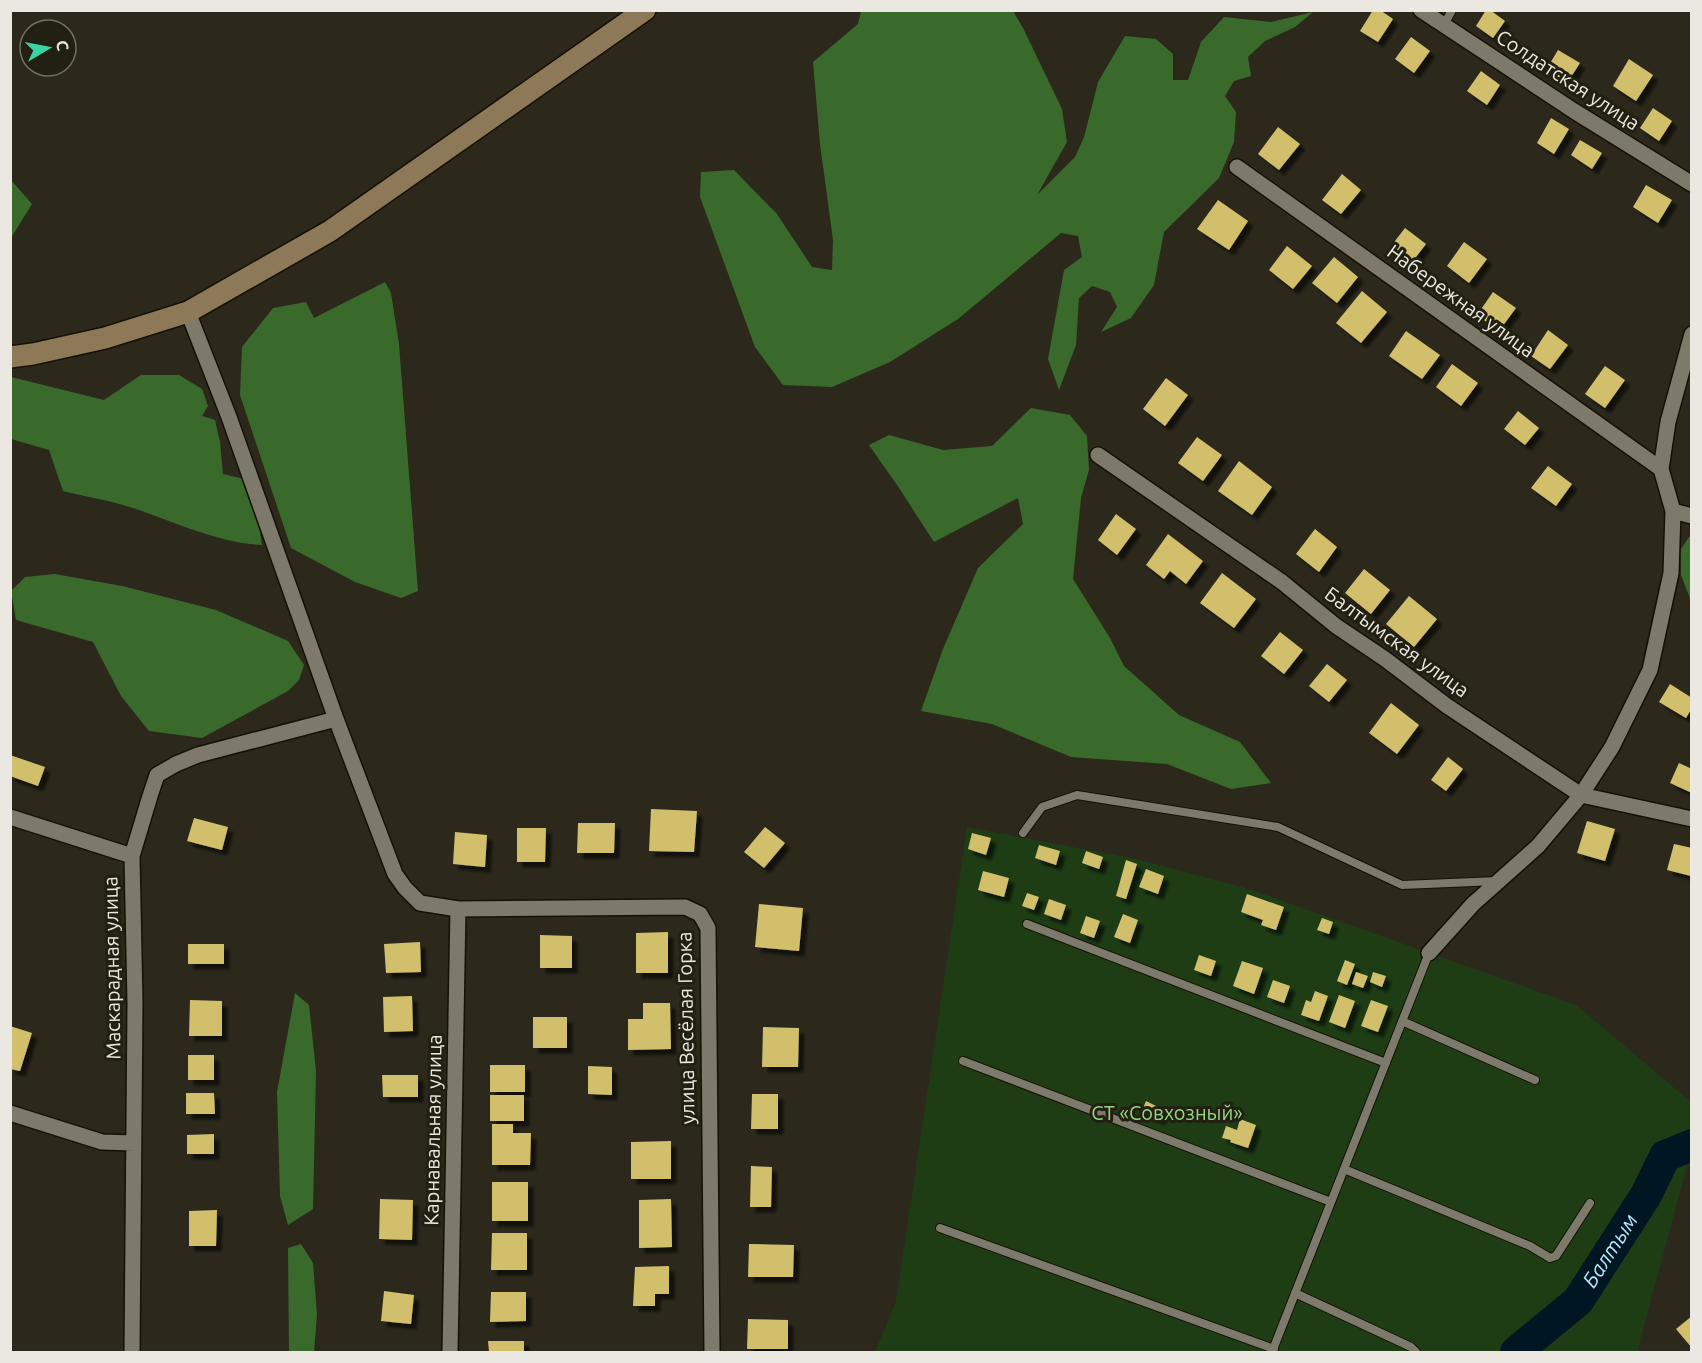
<svg xmlns="http://www.w3.org/2000/svg" width="1702" height="1363" font-family="Ubuntu,sans-serif">
<style>
.green{fill:#1e3d15}
.forest{fill:#39692b}
.lines{fill:none;stroke-linecap:round;stroke-linejoin:round}
.river{stroke:#001723;stroke-width:32}
.building{fill:#d2bf6c;filter:url(#shadow)}
.lane-casing{stroke:#141106;stroke-width:10}
.street-casing{stroke:#141106;stroke-width:18}
.secondary-casing{stroke:#141106;stroke-width:24}
.lane{stroke:#7d7a6b;stroke-width:8}
.street{stroke:#7d7a6b;stroke-width:15}
.secondary{stroke:#8d7858;stroke-width:21}
.labels{text-anchor:middle;stroke-width:6;stroke-linejoin:round;paint-order:stroke}
.street-label{font-size:20px;fill:#eae8e0;stroke:#221f13}
.park-label{font-size:20px;fill:#92d780;stroke:#221f13}
.water-label{font-size:21px;font-style:italic;fill:#bae7fb;stroke:#221f13}
</style>
<defs>
<filter id="shadow"><feDropShadow dx="5.5" dy="5.5" stdDeviation="1.5" flood-color="#0009"/></filter>
</defs>
<rect width="100%" height="100%" fill="#2c291c"/>
<path class="green" d="M967 827 1136 859 1249 889 1576 1005 1691 1102V1151L1637 1352H875L896 1301Z"/>
<path class="forest" d="M861 11H1013L1023 28 1062 109 1067 142 1037 195 1075 157 1084 137 1098 82 1125 36 1156 39 1173 54V80H1188L1201 42 1224 17 1271 22 1313 12 1295 27 1265 41 1248 57 1251 76 1234 81 1225 96 1236 112 1234 142 1219 178 1164 232 1154 285 1131 318 1101 332 1117 307 1110 292 1092 286 1079 298 1076 345 1059 390 1048 359 1064 270 1082 257 1078 236 1061 233 958 319 890 362 832 387 783 385 755 347 700 197 701 172 734 170 777 214 812 267 832 270 833 240 820 144 813 62 858 24Z
M11 180 32 204 11 238H10Z
M385 282 391 293 399 344 418 591 401 598 355 582 291 548 240 395 242 347 273 308 306 302 314 318Z
M141 375H179L202 389 208 406 202 416 215 420 220 442 223 474 244 479 260 532 262 545C219 543 177 523 136 509 113 501 87 497 63 491L49 450 11 439V377L104 400Z
M1031 408 1070 415 1087 436 1089 470 1081 498 1073 579 1110 638 1124 666 1179 715 1240 742 1271 783 1231 789 1167 764 1071 757 992 724 921 711 943 649 978 568 1023 524 1018 498 934 542 899 488 869 445 889 435 943 450 992 446Z
M1691 536H1692L1691 601 1681 575V549L1689 537Z
M55 574 122 586 216 610 288 641 304 665 299 680 288 691 202 738 149 731 121 696 93 642 16 620 11 591 25 577Z
M295 993 309 1005 316 1071 313 1209 288 1225 280 1196 277 1092Z
M301 1244 313 1263 317 1314 314 1352H289L288 1248Z"/>
<g class="lines">
<path class="river" id="s1" d="M1516 1352 1578 1301 1646 1195 1665 1156 1692 1145"/>
</g>
<path class="building" d="M1373 10H1380L1393 19 1378 42 1360 31Z
M1486 10H1490L1505 21 1493 38 1476 26Z
M1411 37 1430 51 1414 73 1395 59Z
M1558 50 1580 63 1567 83 1546 70Z
M1629 59 1653 75 1636 101 1613 86Z
M1481 71 1500 85 1487 105 1467 91Z
M1653 108 1672 121 1659 141 1640 128Z
M1551 118 1569 129 1554 154 1537 143Z
M1278 127 1300 144 1279 170 1258 154Z
M1580 140 1602 153 1592 169 1571 155Z
M1342 174 1361 190 1341 214 1322 200Z
M1646 185 1672 200 1658 223 1633 207Z
M1218 200 1248 221 1229 250 1197 229Z
M1405 228 1426 244 1409 266 1388 250Z
M1464 242 1487 259 1469 283 1447 266Z
M1287 246 1312 266 1293 289 1269 270Z
M1334 257 1358 277 1337 303 1312 283Z
M1362 291 1387 312 1361 343 1336 323Z
M1493 292 1516 308 1499 331 1477 315Z
M1548 330 1568 345 1550 369 1531 356Z
M1406 331 1440 355 1422 379 1389 356Z
M1452 364 1478 383 1461 406 1436 387Z
M1605 366 1625 380 1605 408 1585 394Z
M1166 378 1188 395 1165 426 1143 409Z
M1518 411 1539 428 1525 445 1504 429Z
M1197 437 1222 455 1203 481 1178 463Z
M1239 461 1272 487 1252 515 1218 491Z
M1548 466 1572 484 1556 506 1531 488Z
M1116 514 1136 529 1117 555 1098 540Z
M1315 529 1337 547 1319 572 1296 554Z
M1168 534 1203 561 1186 584 1170 571 1164 579 1146 565Z
M1364 569 1390 590 1371 614 1345 593Z
M1222 573 1256 599 1234 628 1200 603Z
M1409 596 1437 619 1414 647 1386 624Z
M1280 632 1303 650 1284 674 1261 656Z
M1327 664 1347 680 1329 702 1309 686Z
M1670 684 1692 698V708L1686 718 1659 702Z
M1391 703 1419 725 1397 754 1369 733Z
M10 755 45 767 38 786 10 776Z
M1448 757 1463 769 1446 791 1431 780Z
M1679 763 1692 769V793L1670 783Z
M651 809 697 811 694 852 649 851Z
M194 818 228 827 222 850 187 841Z
M1587 821 1615 829 1605 861 1577 853Z
M578 823H615L614 853H577Z
M765 827 785 843 764 868 744 852Z
M517 828H546L545 862H517Z
M455 832 487 835 485 867 453 864Z
M972 833 991 838 986 855 968 849Z
M1674 844 1692 848 1691 876 1667 870Z
M1039 845 1060 851 1056 865 1035 858Z
M1086 851 1103 857 1099 869 1082 863Z
M1126 860 1137 864 1126 899 1116 896Z
M1146 869 1164 876 1158 894 1139 887Z
M983 871 1009 878 1004 897 978 890Z
M1027 893 1039 897 1034 910 1022 906Z
M1247 894 1284 907 1276 930 1261 925 1263 920 1241 912Z
M1049 899 1066 905 1061 920 1044 914Z
M759 904 803 908 799 951 755 947Z
M1123 914 1138 920 1130 943 1114 937Z
M1086 916 1100 921 1094 938 1080 933Z
M1322 918 1333 922 1329 934 1317 930Z
M668 932V973H636V933Z
M540 935 572 936V968H540Z
M420 942 421 972 386 973 384 944Z
M188 944H224V964H188Z
M1199 955 1216 961 1211 976 1194 970Z
M1345 960 1355 964 1347 985 1337 981Z
M1242 961 1263 968 1254 994 1233 986Z
M1356 972 1368 976 1363 988 1352 984Z
M1373 972 1386 976 1382 987 1370 982Z
M1273 980 1290 986 1284 1003 1267 997Z
M1315 991 1328 996 1319 1021 1301 1015 1306 1000 1311 1002Z
M1339 995 1355 1001 1345 1028 1329 1022Z
M412 996 413 1031 384 1032 383 997Z
M190 1000 222 1001V1036H189Z
M1371 1000 1388 1006 1378 1032 1361 1026Z
M643 1003H670L671 1049 628 1050V1019H643Z
M533 1017H567V1048H533Z
M10 1026 32 1033 20 1071 10 1069Z
M763 1027 799 1028 798 1067H762Z
M188 1055H214V1080H188Z
M490 1065H525V1092H490Z
M588 1066 612 1067V1095L588 1094Z
M382 1075H418V1097H383Z
M186 1093H214L215 1114H186Z
M752 1094H778V1129H751Z
M490 1095H524V1121H490Z
M1146 1101 1164 1110 1159 1120 1142 1111Z
M1240 1119 1256 1125 1248 1148 1230 1142 1231 1140 1222 1138 1226 1126 1237 1130Z
M492 1124H513V1133H531L530 1165H492Z
M214 1134V1154H187V1135Z
M671 1141V1179H631V1142Z
M751 1166 772 1167 771 1207H750Z
M492 1182H528V1221H492Z
M380 1199 413 1200 412 1240 379 1239Z
M671 1199 672 1247 639 1248V1200Z
M217 1210 216 1246H189V1211Z
M492 1233H527V1270H491Z
M749 1244 794 1245 793 1277H748Z
M669 1266V1294H655V1306H633L635 1267Z
M384 1291 414 1295 411 1324 381 1321Z
M491 1292H526V1321L490 1322Z
M1692 1316V1348L1676 1329Z
M748 1319 788 1320V1349H747Z
M488 1341H524V1352H489Z"/>
<g class="lines">
<g class="lane-casing">
<path id="lane" d="M1444 25 1452 10
M1023 833 1042 807 1077 795 1278 827 1402 885 1497 881
M1027 924 1386 1063
M1402 1021 1535 1080
M963 1061 1331 1202
M1344 1169 1530 1246 1550 1258 1556 1256 1590 1203
M940 1228 1274 1349
M1295 1293 1411 1347 1416 1352
M1272 1352 1429 953"/>
</g>
<g class="street-casing">
<path id="street" d="M1421 10 1574 111 1692 184
M1237 167 1661 469
M188 312 229 417 336 719 395 874 405 888 420 903 458 909 685 907 700 914 708 928 712 1352
M1098 455 1282 582 1336 626 1385 659 1447 706 1581 795 1692 819
M1673 511 1692 516
M10 817 132 856
M1429 953 1473 904 1538 846 1581 795 1612 747 1650 670 1671 573 1673 511 1661 469 1668 422 1692 334
M10 1113 102 1142 133 1143
M132 1352 135 1003 132 856 150 796 157 775 176 764 198 755 336 719
M450 1352 458 909"/>
</g>
<g class="secondary-casing">
<path id="secondary" d="M10 357 33 354 105 338 188 312 330 231 645 10"/>
</g>
<use href="#lane" class="lane"/>
<use href="#street" class="street"/>
<use href="#secondary" class="secondary"/>
</g>
<g class="labels">
<g class="street-label">
<text transform="translate(1568 80) rotate(33)" y="7">Солдатская улица</text>
<text transform="translate(1461 301) rotate(36)" y="7">Набережная улица</text>
<text transform="translate(1397 642) rotate(36)" y="7">Балтымская улица</text>
<text transform="translate(112 968) rotate(-91)" y="7">Маскарадная улица</text>
<text transform="translate(686 1028) rotate(-91)" y="7">улица Весёлая Горка</text>
<text transform="translate(433 1130) rotate(-89)" y="7">Карнавальная улица</text>
</g>
<g class="park-label">
<text x="1167" y="1120">СТ «Совхозный»</text>
</g>
<g class="water-label">
<text dy="7" stroke="none"><textPath href="#s1" startOffset="140">Балтым</textPath></text>
</g>
</g>
<rect width="1702" height="1363" fill="none" stroke="#eae8e0" stroke-width="24"/>
<g transform="translate(48 48) rotate(80)"><circle r="28" fill="#221f13" stroke="#726f65" stroke-width="1.5"/>
<path d="M0-4.5L10 22L0 15L-10 22Z" fill="#39d4a5"/>
<text y="-9" font-size="16" font-weight="bold" text-anchor="middle" fill="#eae8e0">С</text>
</g>
</svg>
